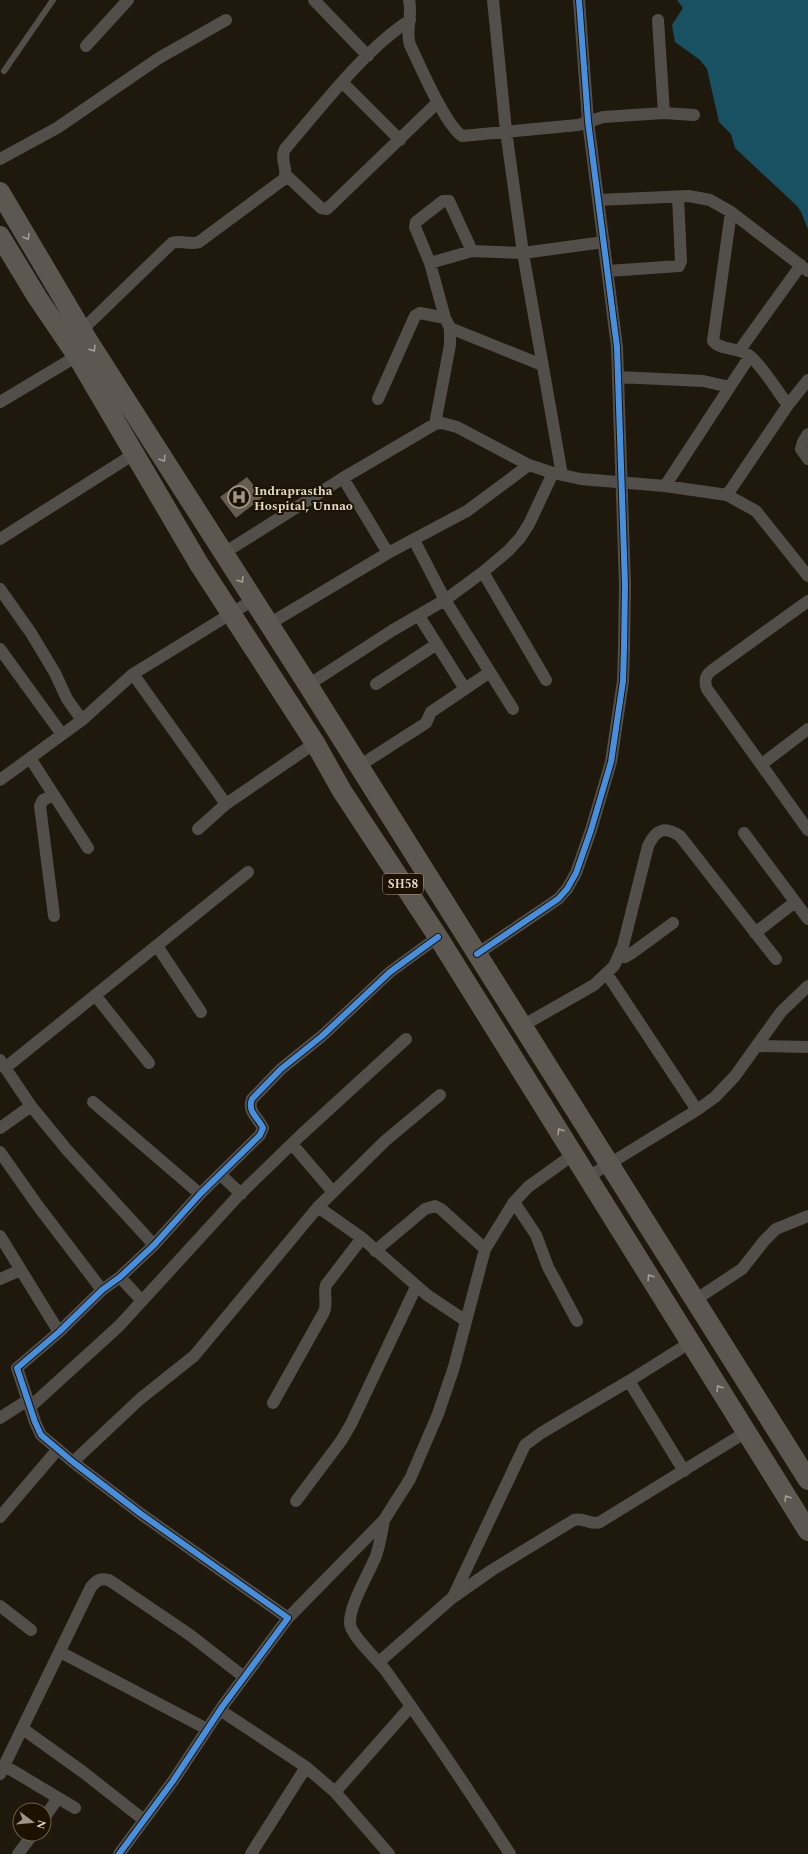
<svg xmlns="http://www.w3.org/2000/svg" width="808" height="1854" font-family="Spectral,serif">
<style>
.water{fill:#185162}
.building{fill:#645c4e}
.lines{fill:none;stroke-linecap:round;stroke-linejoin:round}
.lane{stroke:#524e4a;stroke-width:6}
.street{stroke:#524e4a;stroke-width:12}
.primary{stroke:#5c5751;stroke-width:20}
.cycleway-casing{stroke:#1d1200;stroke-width:8}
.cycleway{stroke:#468fdf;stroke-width:6}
.oneway{stroke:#a49d94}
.labels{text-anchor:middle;stroke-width:4;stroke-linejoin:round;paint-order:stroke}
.shield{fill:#1d1200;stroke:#a59c8d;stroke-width:1}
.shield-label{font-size:12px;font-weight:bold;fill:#dfd7ca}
.poi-label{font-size:13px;font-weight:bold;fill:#dfd7ca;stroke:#1d1200;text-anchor:start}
</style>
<rect width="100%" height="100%" fill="#1f190d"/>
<path class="water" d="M677 0H808V229C804 221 803 213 797 206L735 148 731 134 719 122 707 69 700 60 675 42 672 25 683 8Z"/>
<path class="building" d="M247 477 263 497 236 518 220 497Z"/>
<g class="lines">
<path class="lane" d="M4 71 53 0"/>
<path class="street" d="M314 0 368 56
M409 0C413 16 405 30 410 45 420 65 445 125 462 136L578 125 603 117 664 113 694 115
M493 0 506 131 523 253 562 475
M658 20 664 113
M86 46 128 0
M342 82 400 140
M0 159 57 128 159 58 226 20
M286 175 321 208 327 209 438 102
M598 200 689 196 710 200 731 212 808 271
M731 212 713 341C721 351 740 347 750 356 763 367 777 391 788 405
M430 263 472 251 523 253 604 242
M608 271 679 266 681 261 678 197
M450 328 542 365
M82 330 172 243C181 240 190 245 199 242L284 179C289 168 279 161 285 149 321 107 364 50 410 20
M739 351 801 265
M618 377 703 381 730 387
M378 399 415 316 420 313 445 318
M0 402 77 356
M435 424 450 345V328L445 318 430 263 415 227 416 222 443 201H449L472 251
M808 434 803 442 801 449 808 459
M343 478 388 553
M665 486 750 356
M727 495 788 405 808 380
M0 539 134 454
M414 540 445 600 513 709
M224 553 343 478 435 424 442 423 457 427 529 465 553 473 581 479 665 486 727 495 756 511 808 576
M483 572 546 680
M0 589 31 633 55 673 67 699 82 720
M808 601 711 671C705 676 704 681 707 689L808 830
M419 616 465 689
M269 624 388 553 467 511 529 465
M0 649 61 733
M133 674 226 804
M376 684 437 644
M308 685 393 630 445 600 483 572 508 551 520 538 529 524 553 473
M30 758 88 848
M762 764 808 729
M359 766 426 723 431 712 490 672
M0 780 82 720 133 674 253 600
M198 829 226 804 315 743
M744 833 808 919
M54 916 40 806 43 800 54 795
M755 933 795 902
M157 946 201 1012
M477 954 558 899 567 889 576 873 591 830 611 762 623 681 624 648 625 585 617 347 588 121 579 0
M619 957H625L632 953 673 923
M607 974 697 1110
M95 995 149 1063
M522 1026 594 985 614 966 623 946 648 846C656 829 665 826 680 836L776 959
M757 1046 808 1047
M0 1060 31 1106 67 1150 154 1245
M5 1068 248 872
M93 1102 200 1194
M0 1128 31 1106
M292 1144 333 1192
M0 1152 38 1206 102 1290
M220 1174 241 1194
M588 1177 697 1110 715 1097 735 1076 781 1012 808 986
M514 1202 536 1235 548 1267 577 1321
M318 1207 362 1238 427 1295 466 1321
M0 1236 59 1332
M375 1251 425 1209 435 1206 441 1209 485 1249
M120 1277 142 1301
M0 1279 21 1270
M695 1300 742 1269 764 1241 776 1229 808 1216
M629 1381 684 1471
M273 1403 324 1312C328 1303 323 1294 326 1285L362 1238
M30 1407 119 1326 238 1196 301 1135 406 1039
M0 1418 28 1400
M73 1462 140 1399 194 1356 318 1207 385 1141 440 1095
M296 1501 341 1441 351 1424 416 1287
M0 1517 58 1449
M384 1520C382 1532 380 1544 376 1556 369 1573 349 1606 350 1623 350 1635 378 1660 386 1671 429 1731 470 1792 510 1854
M453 1597 525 1445 541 1433 629 1381 691 1342
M0 1606 31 1630
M288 1618 384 1520 410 1479 438 1414 454 1367 485 1249 514 1202 528 1187 574 1154
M60 1652 207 1729
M379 1662 452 1598 492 1570 574 1520C584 1517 591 1526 600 1522L746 1432
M220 1710 306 1767 251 1854
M23 1729 83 1772 144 1820
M5 1766 75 1808
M306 1767 335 1792 389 1854
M0 1774 91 1587C97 1580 100 1578 109 1580L190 1635 244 1677
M335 1792 411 1706
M44 1818 58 1798
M18 1854 33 1834
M119 1854 173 1781 222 1707 288 1618 141 1514 73 1462 41 1435 35 1422 17 1368 59 1332 102 1290 120 1277 154 1245 200 1194 260 1135 263 1128C258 1117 247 1112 252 1099L281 1069 322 1036 390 972 438 937"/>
<path class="primary" d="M0 192 90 344 308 685 808 1480
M0 236 37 297 77 356 199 564 315 743 342 791 438 937 808 1531"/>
<g class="cycleway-casing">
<path id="cycleway" d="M477 954 558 899 567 889 576 873 591 830 611 762 623 681 624 648 625 585 617 347 588 121 579 0
M119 1854 173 1781 222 1707 288 1618 141 1514 73 1462 41 1435 35 1422 17 1368 59 1332 102 1290 120 1277 154 1245 200 1194 260 1135 263 1128C258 1117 247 1112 252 1099L281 1069 322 1036 390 972 438 937"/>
</g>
<use href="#cycleway" class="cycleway"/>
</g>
<defs><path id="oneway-chevron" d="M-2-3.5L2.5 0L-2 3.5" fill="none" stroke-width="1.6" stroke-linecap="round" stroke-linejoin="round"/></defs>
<g class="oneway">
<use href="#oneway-chevron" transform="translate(27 237) rotate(59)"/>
<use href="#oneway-chevron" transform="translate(93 349) rotate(57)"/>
<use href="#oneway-chevron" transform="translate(163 459) rotate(57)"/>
<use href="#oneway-chevron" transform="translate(241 580) rotate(58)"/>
<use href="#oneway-chevron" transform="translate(560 1131) rotate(-122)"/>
<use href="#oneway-chevron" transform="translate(650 1277) rotate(-122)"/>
<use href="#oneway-chevron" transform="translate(719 1388) rotate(-122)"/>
<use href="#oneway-chevron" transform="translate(787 1498) rotate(-122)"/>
</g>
<defs>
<g id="hospital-ring" transform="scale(1.15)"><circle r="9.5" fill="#1d1200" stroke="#9c9488" stroke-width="1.5"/><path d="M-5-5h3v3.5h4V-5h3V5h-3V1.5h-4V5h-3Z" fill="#9c9488"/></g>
</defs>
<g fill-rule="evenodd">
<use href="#hospital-ring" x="239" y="497"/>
</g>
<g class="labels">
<rect class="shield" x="383" y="874" width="40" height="20" rx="3"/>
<g class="shield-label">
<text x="403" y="888">SH58</text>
</g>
<g class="poi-label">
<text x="254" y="495">Indraprastha<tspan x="254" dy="15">Hospital, Unnao</tspan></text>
</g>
</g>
<g transform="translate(32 1822) rotate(106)"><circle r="19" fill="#1d1200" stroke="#6b6151"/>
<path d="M0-3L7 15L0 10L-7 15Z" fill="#9c9488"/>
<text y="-6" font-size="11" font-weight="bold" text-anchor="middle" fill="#dfd7ca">N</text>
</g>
</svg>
